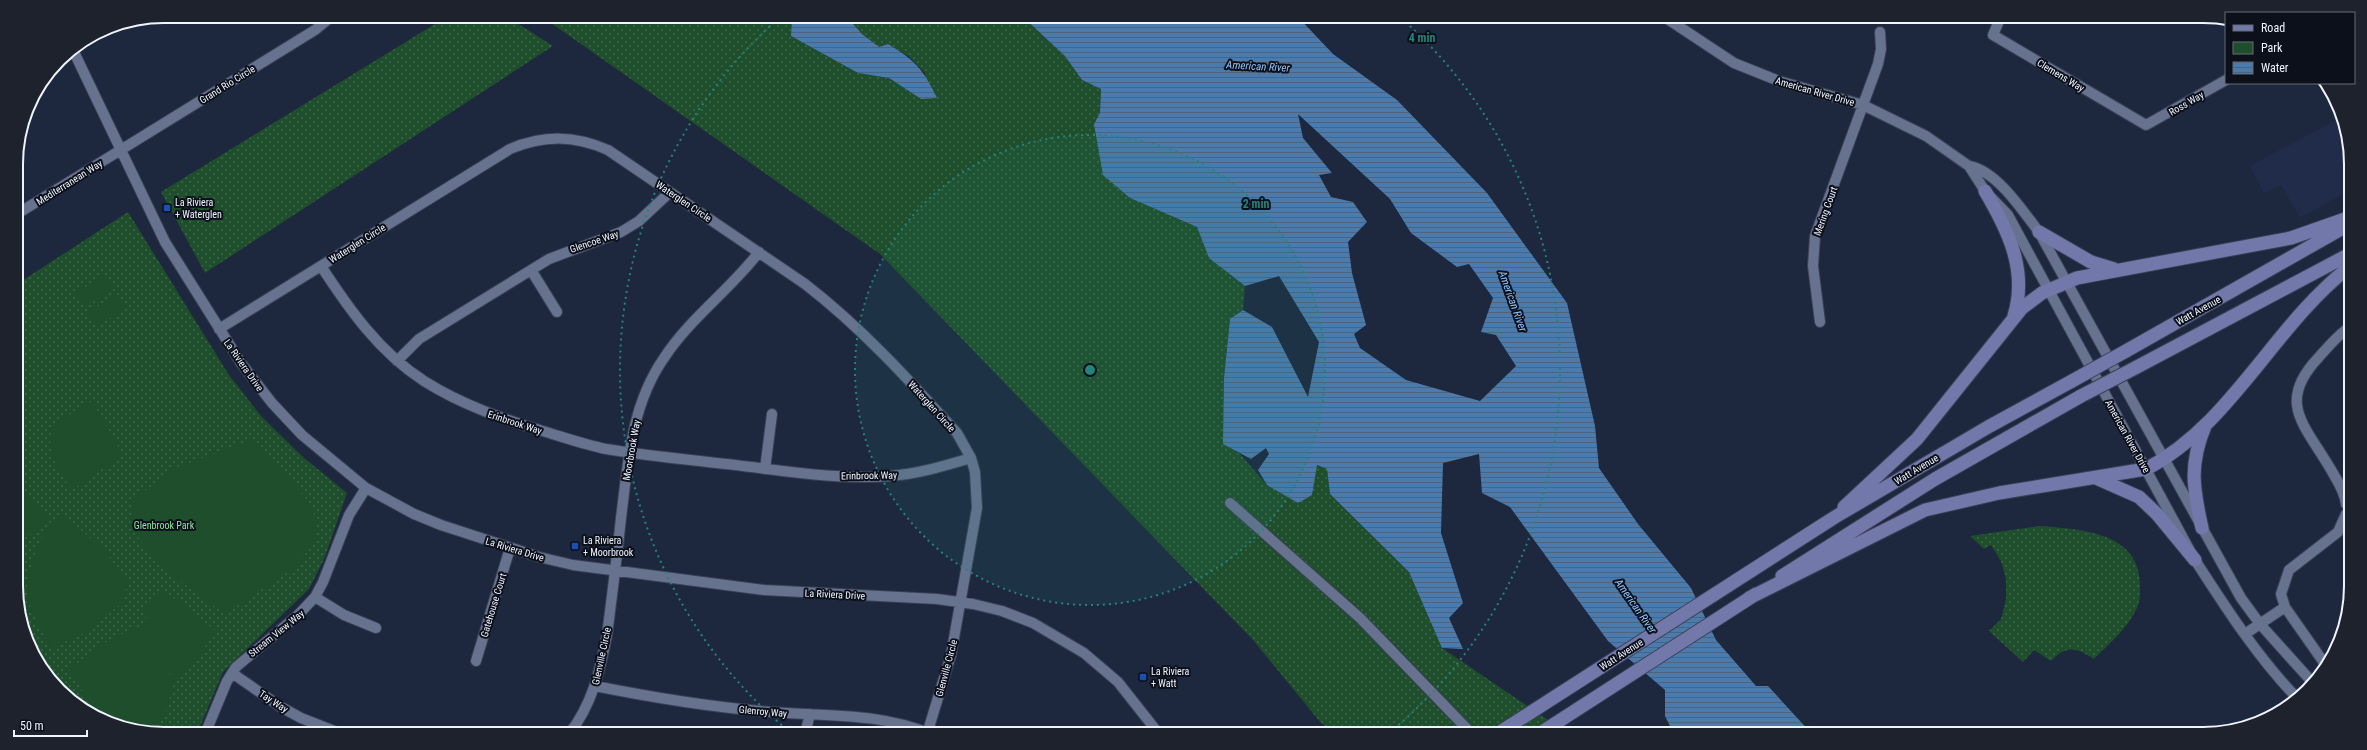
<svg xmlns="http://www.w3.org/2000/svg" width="2367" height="750" font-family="'Roboto Condensed',sans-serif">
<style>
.built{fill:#212c4a}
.green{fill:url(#green-dots)}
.pitch{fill:#1e4e2b}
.water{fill:url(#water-rules);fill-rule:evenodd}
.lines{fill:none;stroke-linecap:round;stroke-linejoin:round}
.minor-casing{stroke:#3a4155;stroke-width:12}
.major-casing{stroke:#3a4155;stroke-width:15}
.minor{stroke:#67728f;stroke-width:10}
.major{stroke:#7378ab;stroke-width:13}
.major-bridge-casing{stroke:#3a4155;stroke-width:15;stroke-linecap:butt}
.major-bridge{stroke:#7378ab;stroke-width:13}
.ring{fill:none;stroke:#25837c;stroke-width:2;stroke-dasharray:2 4}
.transit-dot{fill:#1a4fb4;stroke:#0c101b;stroke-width:1.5}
.labels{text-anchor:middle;stroke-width:4;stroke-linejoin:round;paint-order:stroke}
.street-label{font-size:10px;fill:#eff4fe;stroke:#0c101b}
.poi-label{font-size:10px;fill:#eff4fe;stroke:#0c101b;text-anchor:start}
.park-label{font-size:10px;fill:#8ee2a0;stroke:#0c101b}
.water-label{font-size:11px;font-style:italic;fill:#8fc5fe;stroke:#0c101b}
.rim{fill:none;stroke:#eff4fe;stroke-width:2}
.centre{fill:#25837c;stroke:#0c101b;stroke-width:2}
.ring-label{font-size:12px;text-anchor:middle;font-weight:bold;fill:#25837c;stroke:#0c101b;stroke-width:4;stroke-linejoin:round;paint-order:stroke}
</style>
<defs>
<pattern id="green-dots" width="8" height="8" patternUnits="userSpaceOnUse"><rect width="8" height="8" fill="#1e4e2b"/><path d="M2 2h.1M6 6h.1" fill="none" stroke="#3f684b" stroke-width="1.8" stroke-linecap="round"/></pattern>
<pattern id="water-rules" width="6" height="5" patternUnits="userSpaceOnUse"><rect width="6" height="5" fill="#4b7bad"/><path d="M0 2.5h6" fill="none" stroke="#4a6481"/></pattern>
</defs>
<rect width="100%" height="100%" fill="#1d273e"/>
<path class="built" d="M2342 117 2348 135V191L2300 218 2281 185 2264 193 2250 166Z"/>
<path class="green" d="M448 16H506L553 46 205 273 161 192Z
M541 16H792L791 36 858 73 889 78 921 99 925 73 908 56 888 44 879 47 862 34 846 16H881L886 19 894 16H1022L1065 56 1082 80 1101 89 1100 113 1094 124 1130 198 1197 227 1209 258 1245 286 1243 310 1230 319 1224 378V444L1240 454 1267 485 1312 495 1316 465 1327 469 1330 494 1409 572 1442 648 1569 734H1335L1321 723 1253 640 880 254Z
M128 212 229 375 261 416 303 457 347 493 325 557 309 589 223 672 197 734C173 734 150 734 127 729 87 721 50 687 32 652 26 641 23 627 19 615L17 284Z
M2040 526C2077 529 2137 531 2140 581 2140 590 2141 599 2137 608 2128 628 2109 644 2094 659 2077 648 2067 644 2051 661L2034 650 2023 662 1989 631 2001 619 2006 599V579L2001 561 1991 545 1984 549 1970 536Z"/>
<path class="pitch" d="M105 275 114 289 84 307 75 293Z
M117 294 126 308 96 327 87 313Z
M92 401 123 455 72 490 56 467 49 437 60 420Z
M254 439 311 504 317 526 314 542 297 566 225 614 157 564 130 526 134 499 175 468Z
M18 490 31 497 51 519 18 543Z
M64 515 104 550 128 582 124 601 89 631 51 648 31 611 27 579 39 542 48 528Z
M161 588 217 632 175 684 160 652 174 684 165 715 152 732C143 731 133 731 124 729 98 720 83 692 69 669L110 639 147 624 143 606Z"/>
<path class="water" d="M792 16H846L862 34 879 47 888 44C916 61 923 69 937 98L921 99 889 78 858 73 791 36Z
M1022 16H1297L1333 54 1397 100 1487 193 1567 303 1595 426 1599 468 1638 524 1691 588 1716 640 1756 686H1768L1812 734H1674L1665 716V690L1608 641 1510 507 1482 493 1479 454 1443 463 1441 533 1463 603 1449 618 1463 649 1442 648 1409 572 1330 494 1327 469 1317 465 1312 495 1298 503 1267 485 1258 470 1269 454 1266 448 1251 459 1223 444 1224 378 1230 319 1243 310 1272 327 1308 397 1319 342 1279 276 1245 286 1209 258 1197 227 1130 198 1103 175 1094 124 1100 113 1101 89 1082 80 1065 56ZM1298 114 1390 199 1411 233 1457 267 1469 264 1493 298 1481 332 1496 335 1516 366 1480 401 1406 380 1360 348 1354 334 1366 325 1352 273 1348 242 1367 222 1353 202 1331 197 1319 175 1332 173 1303 138Z"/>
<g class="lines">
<g class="minor-casing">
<path id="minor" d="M1663 16 1734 63 1779 81 1863 105 1926 136 1969 166 1985 191 2008 215 2195 560C2226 608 2258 658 2298 699
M2001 16 1993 35 2146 125 2226 80
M73 50 165 242 241 363 272 403 302 435 366 488 414 514 441 525 539 557 573 565 764 590 937 599 973 604 1002 611 1033 623 1084 653 1118 682 1159 734
M1969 166C1997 171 2022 210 2039 232L2241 598 2260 624 2313 683
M17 214 315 30 332 16
M321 266C349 309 379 352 424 381 462 405 503 419 546 432 566 438 586 445 606 449 648 456 692 460 735 465 786 471 838 480 890 476 918 474 944 466 971 458
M531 270 557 312
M1820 322 1813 266 1815 236 1878 64 1881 49 1880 32
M219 329 510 149C544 135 574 135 608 150L805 284C862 328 909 380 957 433L971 458 975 472 977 508 951 655 927 734
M397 361 419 339 549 259 621 232 639 221 670 192
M765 469 772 414
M1230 503 1360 618 1472 734
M2346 504C2345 491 2336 479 2330 468 2304 424 2276 402 2319 357 2328 347 2336 337 2347 329
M315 597 344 615 376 628
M2245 634 2285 607
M476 661 510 548
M2327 667 2285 607 2281 594 2289 570 2338 532 2346 514
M232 673 281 707 301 718 342 734
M595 686C650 697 704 706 760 711 818 717 876 711 931 734
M205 734 227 681 236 667 298 615 315 597 323 582 349 515 366 488
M569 734C592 705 600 671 607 635 612 596 617 557 621 518 628 463 631 405 664 358 690 318 730 290 759 252
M805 734 810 714"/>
</g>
<g class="major-casing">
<path id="major" d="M1985 191C2008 230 2028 270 2014 316
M2039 232 2091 262 2114 269
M2126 351 2348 225
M2135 368 2348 255
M2096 478 2139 497 2157 514 2195 560
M1844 507 1917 439 2022 308 2042 293 2077 278 2291 238 2348 218
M2202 528C2193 488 2189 465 2205 426
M1782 576 1935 479 2081 396
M1749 598 1925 510 1999 493 2146 469C2231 425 2273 327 2348 268
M1497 734 1835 517 1988 427 2072 381
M1539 734 1756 594"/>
</g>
<use href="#minor" class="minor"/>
<use href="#major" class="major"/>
<g class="major-bridge-casing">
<path id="major-bridge" d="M2072 381 2126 351
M2081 396 2135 368"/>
</g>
<use href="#major-bridge" class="major-bridge"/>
</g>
<circle cx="1090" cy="370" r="235" fill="#25837c" fill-opacity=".12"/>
<g class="ring">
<circle cx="1090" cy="370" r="235"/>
<path d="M791 733A470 470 0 0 1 779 18M1401 18A470 470 0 0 1 1389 733"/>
</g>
<g class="transit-dot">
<rect x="163" y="204" width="8" height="8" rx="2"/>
<rect x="571" y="542" width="8" height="8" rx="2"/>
<rect x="1139" y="673" width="8" height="8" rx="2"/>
</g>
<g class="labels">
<g class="street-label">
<text transform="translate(2061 75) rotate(31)" y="4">Clemens Way</text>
<text transform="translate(227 84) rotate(-32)" y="4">Grand Rio Circle</text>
<text transform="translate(1815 91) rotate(16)" y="4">American River Drive</text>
<text transform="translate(2186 103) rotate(-30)" y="4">Ross Way</text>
<text transform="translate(69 182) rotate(-32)" y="4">Mediterranean Way</text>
<text transform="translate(684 201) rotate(34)" y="4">Waterglen Circle</text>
<text transform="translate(1825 211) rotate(-70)" y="4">Mering Court</text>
<text transform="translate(594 241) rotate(-19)" y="4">Glencoe Way</text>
<text transform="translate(357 243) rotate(-32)" y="4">Waterglen Circle</text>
<text transform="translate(2198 310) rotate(-29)" y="4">Watt Avenue</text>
<text transform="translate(244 365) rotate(55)" y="4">La Riviera Drive</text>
<text transform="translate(932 406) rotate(48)" y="4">Waterglen Circle</text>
<text transform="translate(515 422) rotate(18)" y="4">Erinbrook Way</text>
<text transform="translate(2128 436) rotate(61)" y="4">American River Drive</text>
<text transform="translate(631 450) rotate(-80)" y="4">Moorbrook Way</text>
<text transform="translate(1916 469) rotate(-31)" y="4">Watt Avenue</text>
<text transform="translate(869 475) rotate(-1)" y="4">Erinbrook Way</text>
<text transform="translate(515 549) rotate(17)" y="4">La Riviera Drive</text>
<text transform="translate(835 594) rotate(3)" y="4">La Riviera Drive</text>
<text transform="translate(493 605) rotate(-73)" y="4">Gatehouse Court</text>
<text transform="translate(276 633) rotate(-39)" y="4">Stream View Way</text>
<text transform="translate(1621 654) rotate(-33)" y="4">Watt Avenue</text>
<text transform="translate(601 656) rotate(-78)" y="4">Glenville Circle</text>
<text transform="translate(946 668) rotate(-75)" y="4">Glenville Circle</text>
<text transform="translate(274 701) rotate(33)" y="4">Tay Way</text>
<text transform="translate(763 711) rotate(5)" y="4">Glenroy Way</text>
</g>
<g class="poi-label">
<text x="175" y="206">La Riviera<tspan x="175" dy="12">+ Waterglen</tspan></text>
<text x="583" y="544">La Riviera<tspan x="583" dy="12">+ Moorbrook</tspan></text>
<text x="1151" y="675">La Riviera<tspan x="1151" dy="12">+ Watt</tspan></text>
</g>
<g class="park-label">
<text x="164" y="529">Glenbrook Park</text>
</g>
<g class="water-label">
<text transform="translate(1258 66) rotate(3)" y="4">American River</text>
<text transform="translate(1513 301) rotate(70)" y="4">American River</text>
<text transform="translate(1636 606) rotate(55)" y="4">American River</text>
</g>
</g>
<path d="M0 0H2367V750H0ZM164 23H2203A141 141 0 0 1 2344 164V586A141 141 0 0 1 2203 727H164A141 141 0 0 1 23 586V164A141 141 0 0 1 164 23Z" fill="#1e222d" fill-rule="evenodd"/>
<path class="rim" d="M164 23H2203A141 141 0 0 1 2344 164V586A141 141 0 0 1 2203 727H164A141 141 0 0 1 23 586V164A141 141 0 0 1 164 23Z"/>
<circle cx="1090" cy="370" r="6" class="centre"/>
<g class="ring-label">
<text x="1422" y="42">4 min</text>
<text x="1256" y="208">2 min</text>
</g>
<rect x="2225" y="12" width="130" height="72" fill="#0c101b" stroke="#676b76"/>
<rect x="2233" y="25" width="20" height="6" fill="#7378ab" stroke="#676b76"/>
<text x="2261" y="32" font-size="12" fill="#eff4fe">Road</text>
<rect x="2233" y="42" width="20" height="12" fill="#1e4e2b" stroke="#676b76"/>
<text x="2261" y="52" font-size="12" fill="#eff4fe">Park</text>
<rect x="2233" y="62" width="20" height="12" fill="url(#water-rules)" stroke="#676b76"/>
<text x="2261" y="72" font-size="12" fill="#eff4fe">Water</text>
<path d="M14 730v6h73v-6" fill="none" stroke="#eff4fe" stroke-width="2"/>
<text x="20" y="730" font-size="12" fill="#eff4fe" stroke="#0c101b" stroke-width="3" paint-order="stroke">50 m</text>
</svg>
